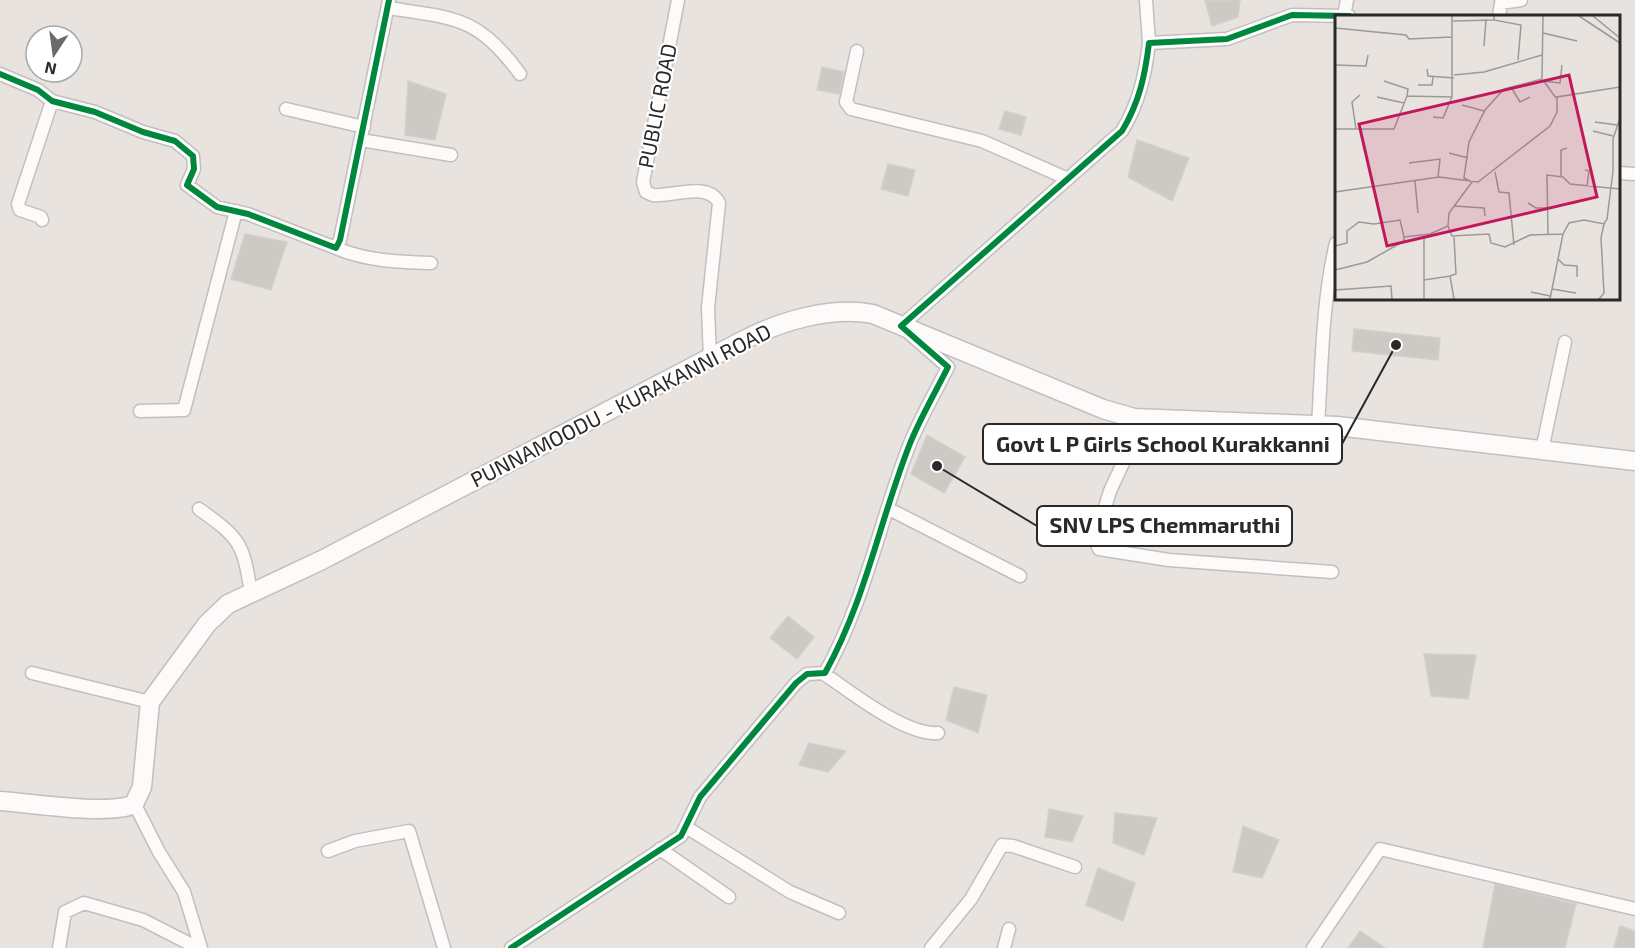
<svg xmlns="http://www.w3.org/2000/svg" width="1635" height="948" font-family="'Exo 2',sans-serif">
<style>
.building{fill:#cdc9c5;stroke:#d3cfca;stroke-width:1.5}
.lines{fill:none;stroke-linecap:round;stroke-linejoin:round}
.minor-casing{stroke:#c1bfc0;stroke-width:15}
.secondary-casing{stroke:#c1bfc0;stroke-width:21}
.minor{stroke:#fcfbfa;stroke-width:12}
.secondary{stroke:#fcfbfa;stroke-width:18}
.cycleway-casing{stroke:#fff;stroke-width:10}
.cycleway{stroke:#00873e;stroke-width:6}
.labels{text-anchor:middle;stroke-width:4.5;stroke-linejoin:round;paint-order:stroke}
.street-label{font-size:21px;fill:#292929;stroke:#fff}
.inset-road{fill:none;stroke:#9c9996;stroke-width:1.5}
.view{fill:#c2185b;fill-opacity:0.15;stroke:#c2185b;stroke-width:3}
.inset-edge{fill:none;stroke:#292929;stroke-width:3}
.leader{fill:none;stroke:#292929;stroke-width:2}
.callout-dot{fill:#292929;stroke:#fff;stroke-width:2}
.callout{fill:#fff;stroke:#292929;stroke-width:2}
.callout-label{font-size:22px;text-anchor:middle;font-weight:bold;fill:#292929}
</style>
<rect width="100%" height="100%" fill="#e8e3de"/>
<path class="building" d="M1205 0H1240L1238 17 1212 26Z
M822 67 844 72 839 94 817 90Z
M408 81 446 94 435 140 405 135Z
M1005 111 1026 117 1021 135 999 129Z
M1137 140 1189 158 1172 201 1128 177Z
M888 164 915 170 908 196 881 189Z
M245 234 287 242 271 290 231 279Z
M1354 329 1440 338 1438 360 1352 351Z
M927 435 965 457 944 493 911 474Z
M788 616 814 637 797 659 770 638Z
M1424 654 1476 655 1468 699 1431 696Z
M954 687 987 695 978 733 946 720Z
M809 743 846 751 828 772 799 765Z
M1049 809 1083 816 1072 842 1045 837Z
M1115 813 1157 818 1144 855 1113 843Z
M1243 826 1279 840 1262 878 1233 872Z
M1098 868 1135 883 1123 921 1086 905Z
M1495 884 1576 904 1565 948H1483Z
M1620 926 1635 931V948H1614Z
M1360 931 1385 948H1348Z"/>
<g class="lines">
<g class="minor-casing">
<path id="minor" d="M678 0 643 182 646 192 653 195C673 197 708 181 719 203L708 308 710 359
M1146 0 1149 43
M388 8C454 18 478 16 520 74
M1344 16 1347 0
M1499 16 1501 3 1521 0
M857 51 846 102 851 109 982 141 1068 179
M0 74 38 90 52 101 95 112 143 132 175 141 193 156 194 169 187 185 217 207 248 214 336 248 340 240 389 0
M286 109 364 127
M361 140 451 155
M1618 173 1635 174
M42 220 41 217 20 210 18 204 52 101
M336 248C366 261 399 262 431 263
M140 411 184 410 236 211
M1144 418 1110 491 1095 540 1099 549 1169 560 1332 572
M1318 425C1322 364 1322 302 1336 243
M1542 450 1565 342
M199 509C241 539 243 543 251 593
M889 509 1020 576
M32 673 150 702
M823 673C849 691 906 736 938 733
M134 803 159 852 184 892 201 948
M686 827 790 892 839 913
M660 849 729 897
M328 851 355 841 409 831 444 948
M59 948 65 912 84 903 143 920 198 948
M511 948 681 836 700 797 796 683 807 674 825 673C867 597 880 518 911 441 922 415 936 391 948 367L901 326 1122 131C1139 103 1145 76 1149 43L1227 39 1292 15 1349 16
M931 948 971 899 1002 845 1013 846 1075 867
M1004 948 1009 929
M1313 948 1380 849 1635 909"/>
</g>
<g class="secondary-casing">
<path id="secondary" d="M0 801C29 803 110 816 134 804L142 787 150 702 207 624 228 604 322 560 744 340C781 321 831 306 873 314L1103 409 1134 418 1337 426 1635 461"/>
</g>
<use href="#minor" class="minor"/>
<use href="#secondary" class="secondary"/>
<g class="cycleway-casing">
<path id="cycleway" d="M0 74 38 90 52 101 95 112 143 132 175 141 193 156 194 169 187 185 217 207 248 214 336 248 340 240 389 0
M511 948 681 836 700 797 796 683 807 674 825 673C867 597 880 518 911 441 922 415 936 391 948 367L901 326 1122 131C1139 103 1145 76 1149 43L1227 39 1292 15 1349 16"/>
</g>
<use href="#cycleway" class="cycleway"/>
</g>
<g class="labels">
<g class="street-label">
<text transform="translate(658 106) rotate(-79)" y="7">PUBLIC ROAD</text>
<text transform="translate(621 406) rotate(-27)" y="7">PUNNAMOODU - KURAKANNI ROAD</text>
</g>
</g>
<g transform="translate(1335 15)">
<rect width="285" height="285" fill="#e8e3de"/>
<path class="inset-road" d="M159 1V5L186 10 183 45M244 1 285 28M258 1 285 23M118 6 159 5M0 13 71 20 74 24 117 22M208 18 242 26M149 31 151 4M0 50 31 51 33 40M92 54 93 61 119 63M119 60 149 57 207 40M208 65 221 83M49 66 73 74 72 81M208 66 225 68 227 50M83 70H97L98 62M176 72 185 87 195 82M42 82 69 88M127 90 149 96M98 102 108 103 117 82M260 107 282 110M0 114H59L72 81 117 82V1M21 114 17 87 25 80M258 116 278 121M114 138 133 143M74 148 105 144 103 162M250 155 254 156 252 171M160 157 164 177 174 178 179 230M226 162V135L232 133M80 166 83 198M0 177 104 162 143 167 215 111 222 97V82L285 72M193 188 201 193H212M119 191 149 193 150 201M113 211 117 221 154 219 156 228 170 232 195 220 228 219M89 220V284M213 220 212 160 228 162 235 169 285 174M0 231 12 228V216L24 207 39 209 65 205 69 222 95 219 113 211 114 198 137 167 129 163 134 127 150 95 169 74 207 64 208 1M223 244 229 250 242 251V262M0 255 32 247 69 226V222M115 261 121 259 119 222M89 265 115 261 119 284M217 274 241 278M0 275 56 271 57 284M196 277 215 281M215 284 228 219 234 208 249 205 269 209 272 204 278 156V124L285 103M264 284 269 278 266 223 269 209"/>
<path class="view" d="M234 60 262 182 52 231 24 109Z"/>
<rect width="285" height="285" class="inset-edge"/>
</g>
<path class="leader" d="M1396 345L1342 444M937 466L1037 526"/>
<g class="callout-dot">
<circle cx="1396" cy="345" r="6"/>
<circle cx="937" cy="466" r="6"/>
</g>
<g class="callout">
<rect x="983" y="424" width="359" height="40" rx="6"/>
<rect x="1037" y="506" width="255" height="40" rx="6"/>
</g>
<g class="callout-label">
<text x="1163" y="452">Govt L P Girls School Kurakkanni</text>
<text x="1165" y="533">SNV LPS Chemmaruthi</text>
</g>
<g transform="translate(54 54) rotate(193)"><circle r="28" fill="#ffffff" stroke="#a9a9a9" stroke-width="1.5"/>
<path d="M0-4.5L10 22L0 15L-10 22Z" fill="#6c6a68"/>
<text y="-9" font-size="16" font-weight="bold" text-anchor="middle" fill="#292929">N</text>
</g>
</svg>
